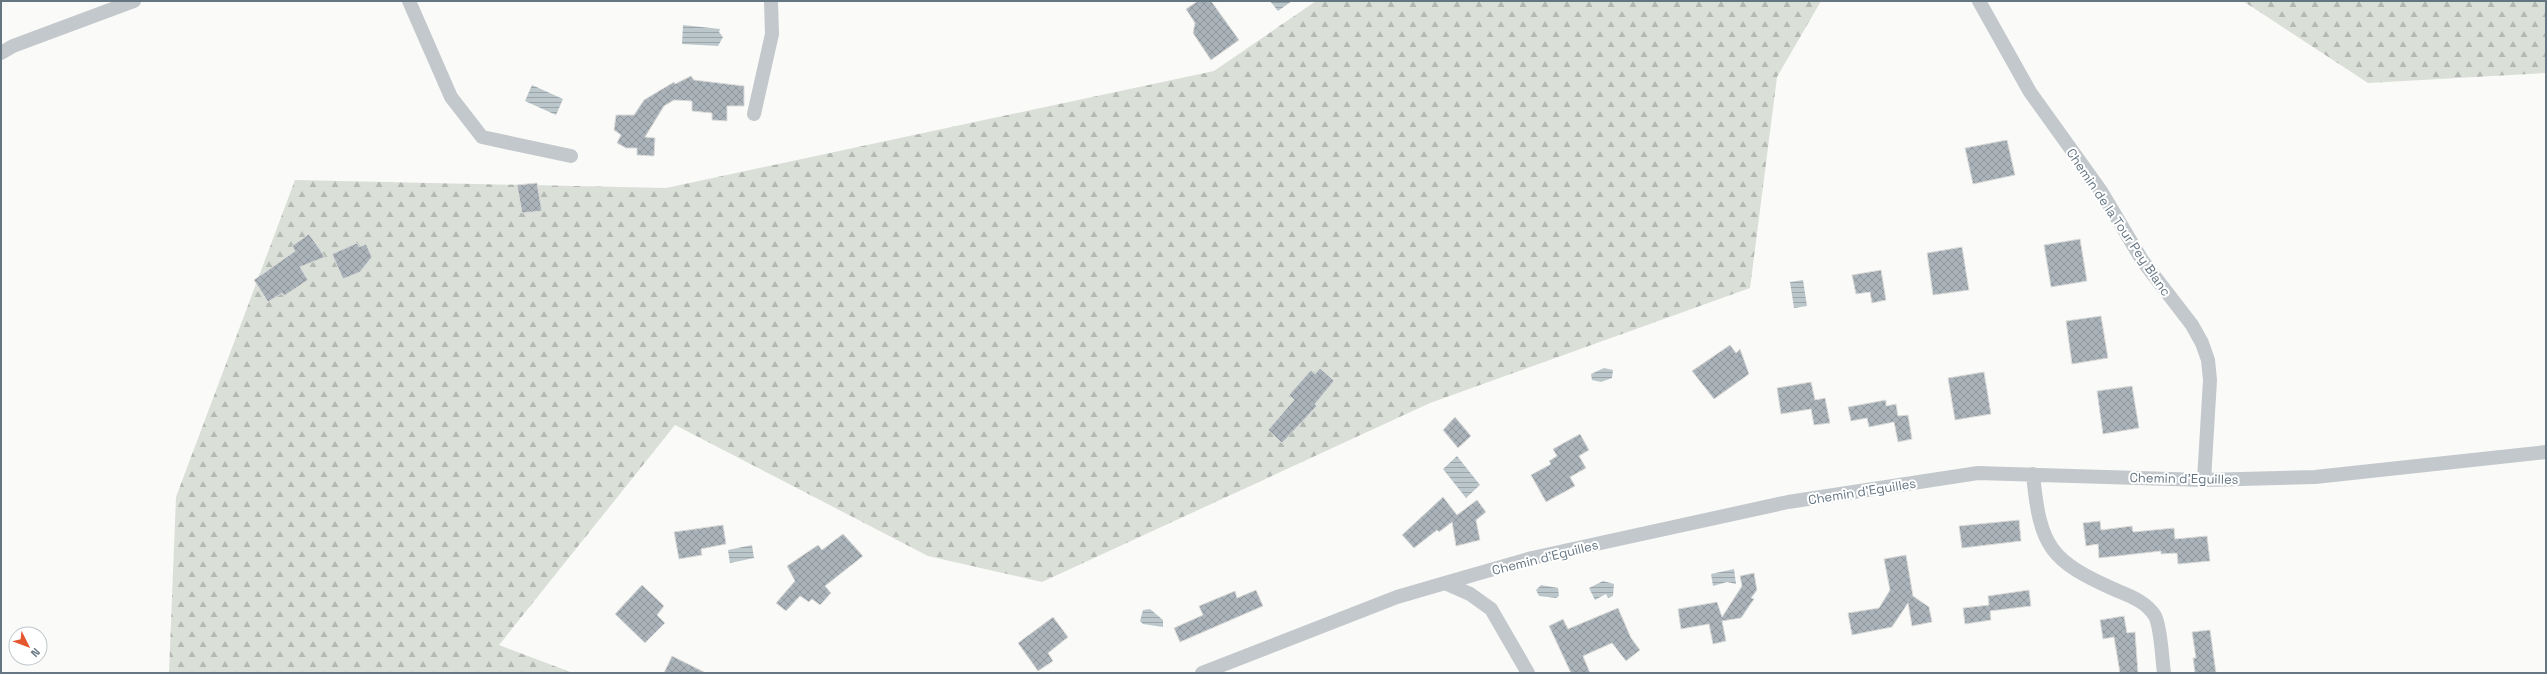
<svg xmlns="http://www.w3.org/2000/svg" width="2547" height="674" font-family="'Space Grotesk',sans-serif">
<style>
.forest{fill:url(#forest-firs)}
.water{fill:url(#water-rules)}
.building{fill:url(#building-cross-hatch);stroke:#dcdcda}
.lines{fill:none;stroke-linecap:round;stroke-linejoin:round}
.street{stroke:#c3c8cc;stroke-width:14}
.labels{text-anchor:middle;stroke-width:4;stroke-linejoin:round;paint-order:stroke}
.street-label{font-size:13px;fill:#657683;stroke:#fff}
</style>
<defs>
<pattern id="forest-firs" width="22" height="20" patternUnits="userSpaceOnUse"><rect width="22" height="20" fill="#dadfd7"/><path d="M5 1l3.5 6h-7zM16 11l3.5 6h-7z" fill="#b4b9b4"/></pattern>
<pattern id="water-rules" width="6" height="5" patternUnits="userSpaceOnUse"><rect width="6" height="5" fill="#bbc7cb"/><path d="M0 2.5h6" fill="none" stroke="#9ca6aa"/></pattern>
<pattern id="building-cross-hatch" width="8" height="8" patternUnits="userSpaceOnUse"><rect width="8" height="8" fill="#aab3b9"/><path d="M0 0l8 8M0 8l8-8" fill="none" stroke="#8e969c"/></pattern>
</defs>
<rect width="100%" height="100%" fill="#fafaf8"/>
<path class="forest" d="M1316 1H1821L1777 77 1750 288 1430 403 1042 582 928 556 675 425 499 645 573 673H169L176 497 295 180 666 188 1214 71Z
M2243 1H2546V73L2368 83Z"/>
<path class="water" d="M1270 1H1292L1278 11Z
M683 25 720 29 719 32 723 37 718 46 682 44Z
M532 85 563 99 556 115 525 101Z
M1803 280 1807 306 1794 308 1790 282Z
M1604 368 1613 370 1612 378 1601 382 1592 380 1591 374Z
M1457 456 1480 485 1466 498 1443 469Z
M752 545 754 558 730 563 728 550Z
M1734 569 1736 584 1727 582 1713 586 1711 574Z
M1603 581 1614 584 1613 596 1608 598 1606 594 1595 600 1589 588Z
M1541 585 1558 588 1559 596 1556 598 1539 596 1536 590Z
M1150 609 1163 620V627L1143 624 1140 621 1143 610Z"/>
<path class="building" d="M1198 1H1211L1239 40 1211 60 1193 33 1195 23 1186 9Z
M691 76 694 80 744 86V106H727V121L712 120V113L692 111V101L674 100 664 106 645 137 655 138 654 156 637 155V148H626L617 143 621 135 614 130 616 115H634L644 100 674 82 675 84Z
M2007 140 2015 175 1973 184 1965 148Z
M537 183 542 211 522 213 517 185Z
M309 234 325 257 300 267 308 280 284 296 282 293 268 302 254 280 295 251 292 246Z
M2080 239 2087 281 2051 287 2044 245Z
M357 243 359 247 366 244 372 257 360 272 343 279 332 254Z
M1962 247 1969 290 1933 295 1927 253Z
M1881 270 1886 300 1872 303 1870 292 1856 294 1852 275Z
M2101 316 2108 358 2072 364 2066 321Z
M1730 345 1736 353 1740 349 1749 374 1714 399 1692 371Z
M1320 368 1334 381 1315 404 1317 406 1282 443 1268 430 1294 400 1289 395 1311 370 1315 374Z
M1984 372 1991 414 1955 420 1948 378Z
M1811 382 1815 400 1825 398 1830 423 1814 425 1811 409 1781 414 1777 388Z
M2132 386 2139 428 2103 434 2097 391Z
M1886 400V406L1896 404 1898 416 1908 415 1912 439 1898 442 1894 422 1869 427 1867 418 1851 421 1848 407Z
M1455 417 1471 436 1458 448 1443 430Z
M1580 434 1589 450 1579 456 1586 468 1570 477 1575 486 1546 502 1531 475 1551 464 1549 461 1557 456 1553 449Z
M1443 497 1457 515 1477 500 1486 512 1476 520 1480 540 1456 546 1452 522 1439 532 1437 530 1414 548 1402 535Z
M2019 520 2021 541 1962 548 1959 526Z
M2100 521 2101 530 2132 526 2133 532 2174 528 2175 539 2207 536 2210 561 2178 564 2177 553 2161 554V551L2099 558 2098 544 2086 546 2083 523Z
M723 525 726 544 701 549 702 555 679 559 674 532Z
M843 534 863 556 825 586 831 593 820 605 812 599 809 602 800 596 786 611 776 603 795 581 787 566 818 545 822 550Z
M1906 555 1913 596 1929 607 1932 622 1912 626 1908 603 1892 627 1852 635 1848 613 1879 608 1890 590 1884 559Z
M1754 573 1757 590 1751 598 1754 599 1741 618 1722 621 1726 641 1713 644 1709 624 1681 629 1678 609 1717 602 1722 617 1742 586 1740 576Z
M642 585 664 606 657 615 665 623 645 643 615 614Z
M1256 590 1263 606 1180 642 1174 628 1203 615 1199 606 1235 591 1237 598Z
M2029 590 2031 606 1990 611 1991 620 1965 624 1963 608 1989 605 1988 596Z
M1618 608 1631 638 1640 650 1626 661 1612 643 1583 656 1590 673H1571L1549 626 1563 619 1568 629Z
M2124 616 2127 633 2135 632 2138 673H2120L2114 637 2103 639 2100 620Z
M1053 617 1068 637 1048 653 1053 661 1038 671 1018 643Z
M2210 630 2216 673H2195L2193 658H2196L2192 632Z
M672 656 706 673H664Z"/>
<g class="lines">
<path class="street" d="M409 1 451 97 482 137 571 156
M1979 1 2030 92 2101 191 2142 260 2192 325 2202 343 2208 360 2210 380 2204 480
M1 53 13 46 134 1
M754 114 772 34 771 1
M2033 474C2040 548 2050 561 2118 591 2133 597 2147 603 2155 616 2161 627 2162 659 2164 673
M1445 583 1470 594 1491 609 1528 673
M1202 673 1397 597 1445 583 1532 558 1788 502 1978 473 2204 480 2315 477 2546 452"/>
</g>
<g class="labels">
<g class="street-label">
<text transform="translate(2119 222) rotate(56)" y="5">Chemin de la Tour Pey Blanc</text>
<text transform="translate(2184 478) rotate(1)" y="5">Chemin d'Eguilles</text>
<text transform="translate(1862 491) rotate(-9)" y="5">Chemin d'Eguilles</text>
<text transform="translate(1545 557) rotate(-14)" y="5">Chemin d'Eguilles</text>
</g>
</g>
<rect width="2547" height="674" fill="none" stroke="#657683" stroke-width="4"/>
<g transform="translate(28 646) rotate(132)"><circle r="19" fill="#ffffff" stroke="#c1c8cd"/>
<path d="M0-3L7 15L0 10L-7 15Z" fill="#e4572e"/>
<text y="-6" font-size="11" font-weight="bold" text-anchor="middle" fill="#657683">N</text>
</g>
</svg>
